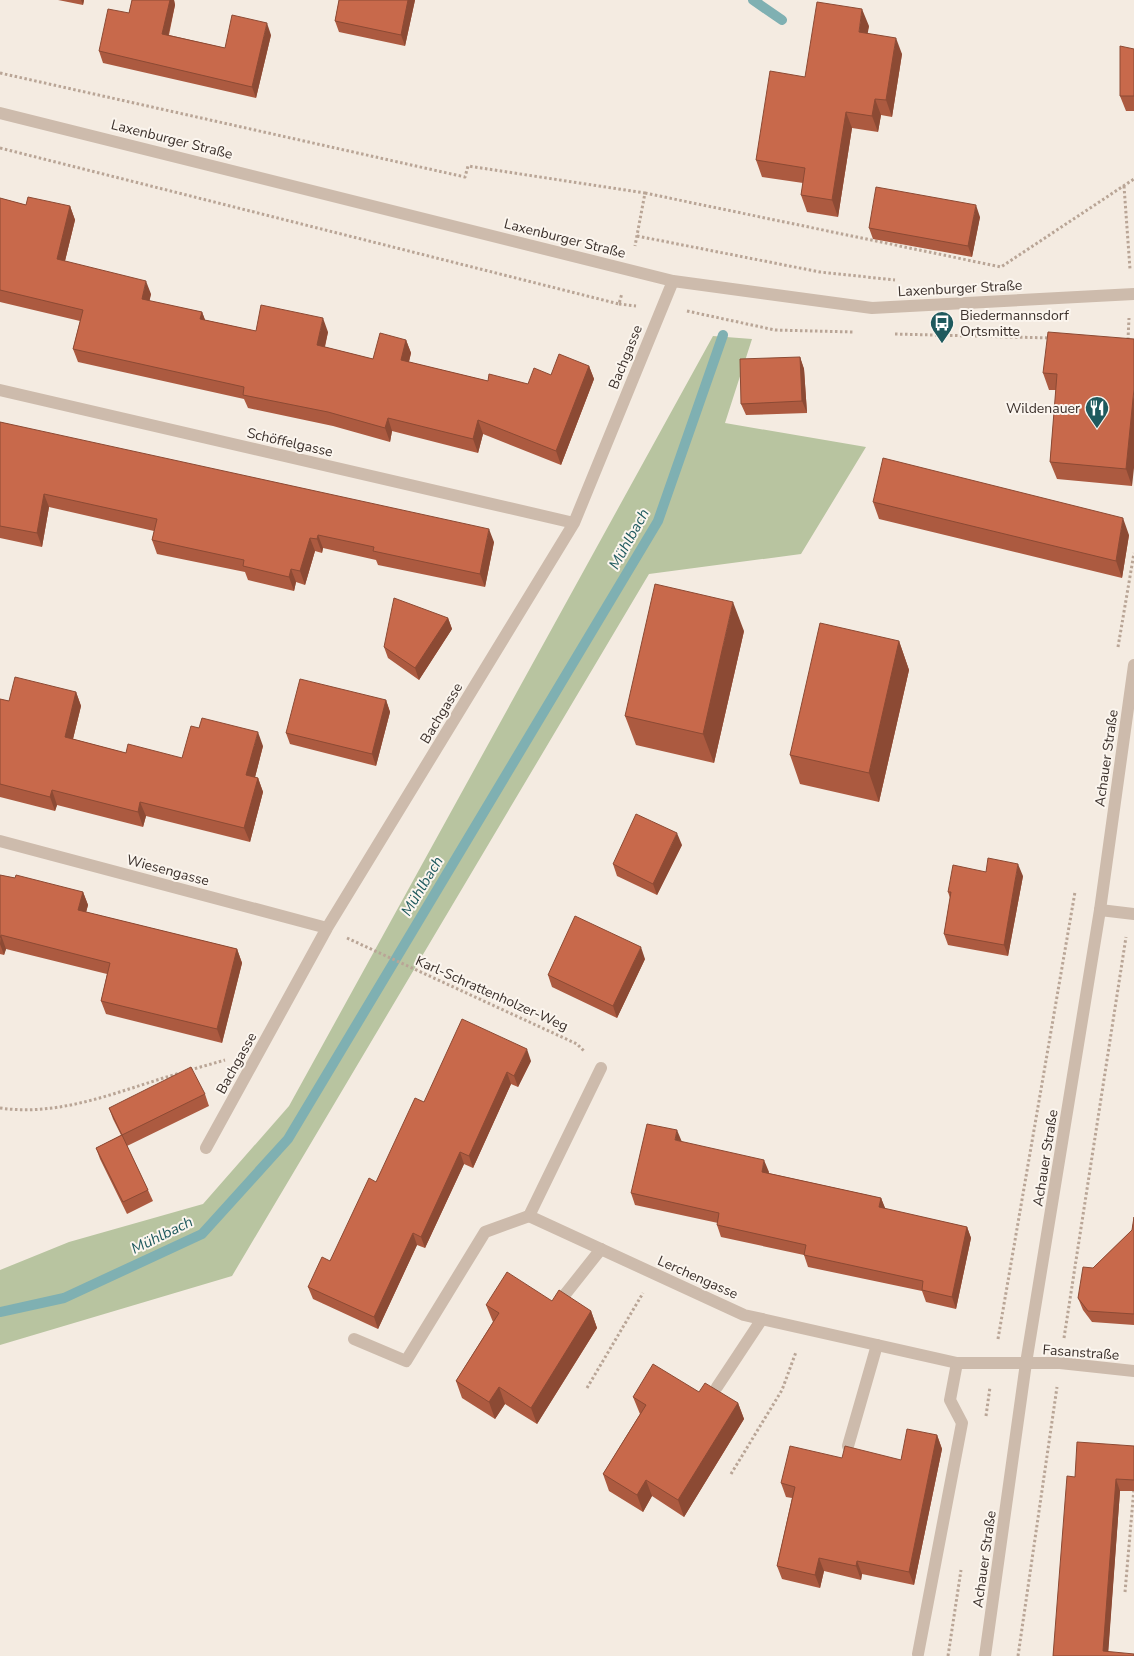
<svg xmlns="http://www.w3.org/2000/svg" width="1134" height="1656" font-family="'Nunito Sans',sans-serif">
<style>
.green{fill:#b8c4a0}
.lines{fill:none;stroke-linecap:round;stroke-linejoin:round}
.stream{stroke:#7fb0b2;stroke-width:10}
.path{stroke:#b9a596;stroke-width:3;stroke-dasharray:2.5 2.5;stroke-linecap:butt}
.service{stroke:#cdbbac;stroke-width:12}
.minor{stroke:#cdbbac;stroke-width:12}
.tertiary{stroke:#cdbbac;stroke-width:12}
.wall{fill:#ac5a40}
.shaded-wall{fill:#8c4a34}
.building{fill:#c8694b;stroke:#8c4a34}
.labels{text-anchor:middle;stroke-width:4;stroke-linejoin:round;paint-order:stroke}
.street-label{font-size:14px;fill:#3b302b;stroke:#fbf5ee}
.poi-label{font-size:14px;fill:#3b302b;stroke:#fbf5ee;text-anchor:start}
.water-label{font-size:15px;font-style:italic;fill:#1f5a5e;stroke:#fbf5ee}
</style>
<rect width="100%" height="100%" fill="#f4ebe1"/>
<path class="green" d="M713 336 752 339 725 423 866 447 801 554 649 574 232 1276 0 1345V1270L69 1242 203 1204 289 1106Z"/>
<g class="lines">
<path class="stream" d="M753 0 782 20
M0 1312 64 1298 202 1234 288 1139 658 521 723 335"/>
<path class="path" d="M0 73 465 177 468 166 645 193 635 246
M0 148 619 304 622 293
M1124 186 1130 269
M645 193 1001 267 1134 179
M637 236 820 272 895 280
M619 304 636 306
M687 311 775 330 854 332
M895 334 1051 338
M1128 340 1129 318
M1118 647 1134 553
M347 938 577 1044 585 1052
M190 1070 225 1060
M0 1108C62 1117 121 1090 180 1073
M1064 1338 1126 937
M998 1339 1075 892
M587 1388 643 1293
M986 1416 990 1387
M731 1474 782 1390 796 1352
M1125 1592 1134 1488
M948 1656 961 1570
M1018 1656 1057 1387"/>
<path class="service" d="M563 1297 601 1249
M354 1339 406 1361 485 1232 529 1216
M717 1387 762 1319
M848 1446 877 1345
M918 1654 962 1423 950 1400 957 1363"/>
<path class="minor" d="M0 113 673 281 872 308 1134 294
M0 390 574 523
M0 841 327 928
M1100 910 1134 914
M601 1068 529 1216 744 1315 957 1363H1060L1134 1371
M206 1148 327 928 574 523 673 281"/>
<path class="tertiary" d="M985 1656 1026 1363 1100 910 1134 665"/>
</g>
<path class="wall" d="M58 0H84L83 5Z
M132 0H174L175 5 169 35 225 48 271 35 256 98 103 63 99 51 129 13Z
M339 0H415L405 46 339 32 335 21Z
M869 26 867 33 902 54 892 117 881 115 878 132 852 128 838 217 807 212 801 195 803 183 762 177 756 160 805 77Z
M1134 49V111H1126L1120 96Z
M0 198 26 205 70 206 75 220 65 261 151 294 149 301 202 312 205 320 256 331 328 332 325 347 373 359 406 340 411 353 409 362 488 381 528 384 551 375 589 366 594 379 561 465 483 434 478 453 392 431 390 442 333 426 248 408 244 399 78 362 73 349 80 321 0 302Z
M980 217 972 257 873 239 869 228Z
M1134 339 1132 486 1057 479 1050 462 1056 390H1049L1043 373Z
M800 357 804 369 807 413 746 415 741 404Z
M0 422 494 542 485 587 378 565 376 560 323 548 322 553 315 551 305 585 296 582 294 591 248 580 245 572 157 554 152 540 154 531 49 507 42 547 0 538Z
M873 502 1129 535 1122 578 879 519Z
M448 618 452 629 419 680 388 658 384 647Z
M744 631 714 763 636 745 625 716Z
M899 641 909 670 879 802 800 784 790 755Z
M76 692 81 706 73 739 126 753 182 758 263 746 255 777 258 778 263 792 250 842 146 816 143 827 57 805 55 811 0 797V699L9 701Z
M386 700 390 712 376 766 290 744 286 733Z
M682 845 657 895 617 876 613 864Z
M0 875 15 878 83 892 88 905 86 912 237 949 242 963 222 1043 106 1014 101 1001 107 974 6 949 4 955 0 954Z
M1023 876 1008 956 948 945 944 934 950 898 948 892Z
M645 959 617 1018 552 987 548 975Z
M531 1061 518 1087 511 1084 473 1168 464 1164 425 1248 417 1245 378 1329 313 1299 308 1287 330 1261 424 1102Z
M205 1094 209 1106 127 1146 148 1190 153 1201 127 1214 100 1159 96 1148 121 1135 113 1119 109 1108Z
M682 1142 769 1172 768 1173 881 1198 885 1209 967 1227 971 1238 956 1309 926 1302 922 1291 808 1267 804 1255 721 1237 717 1225 718 1223 635 1205 631 1193Z
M1134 1217V1325L1092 1322 1083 1310 1078 1298 1093 1268 1132 1230Z
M552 1301 591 1311 597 1328 537 1424 505 1404 495 1419 462 1398 456 1381 493 1322 486 1305Z
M699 1392 738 1403 744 1419 684 1517 652 1496 643 1512 609 1491 603 1474 640 1414 633 1397Z
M937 1435 942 1449 914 1585 862 1574 861 1580 824 1571 820 1588 782 1579 777 1566 792 1498 786 1497 781 1483 842 1458 901 1460Z
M1134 1446V1491H1120L1108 1651 1053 1656 1075 1477Z"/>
<path class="shaded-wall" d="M81 0H84L83 5Z
M170 0H174L175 5 166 45 162 34Z
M408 0H415L405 46 401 35Z
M862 9 869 26 865 49 859 32Z
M267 23 271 35 256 98 252 87Z
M896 38 902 54 892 117 886 100Z
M875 99 881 115 878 132 872 116Z
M846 112 852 128 838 217 832 200Z
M976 205 980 217 972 257 968 246Z
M70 206 75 220 62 273 57 259Z
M146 281 151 294 147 313 142 299Z
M202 312 207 325 200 319Z
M323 318 328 332 322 358 317 345Z
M406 340 411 353 406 373 401 360Z
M800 357 804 369 807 413 802 401Z
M589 366 594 379 561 465 556 451Z
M1134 389V468L1132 486 1126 469Z
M388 418 392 431 390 442 385 428Z
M478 420 483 434 478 453 473 439Z
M44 494 49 507 42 547 37 533Z
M1123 518 1129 535 1122 578 1116 561Z
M489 529 494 542 485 587 480 574Z
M318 535 323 548 322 553 317 539Z
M310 538 315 551 305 585 300 571Z
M291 569 296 582 294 591 289 577Z
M733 602 744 631 714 763 703 734Z
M448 618 452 629 419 680 415 668Z
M899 641 909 670 879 802 869 773Z
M76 692 81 706 70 751 65 737Z
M386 700 390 712 376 766 372 754Z
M258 732 263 746 252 789 246 775Z
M258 778 263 792 250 842 244 828Z
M52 790 57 805 55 811 50 797Z
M140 802 146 816 143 827 138 812Z
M677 833 682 845 657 895 653 884Z
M1018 864 1023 876 1008 956 1004 945Z
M83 892 88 905 83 924 78 910Z
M1 935 6 949 4 955 0 944Z
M641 947 645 959 617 1018 613 1006Z
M237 949 242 963 222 1043 217 1029Z
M527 1049 531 1061 518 1087 514 1076Z
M507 1072 511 1084 473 1168 469 1156Z
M677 1130 682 1142 675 1140Z
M460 1152 464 1164 425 1248 421 1237Z
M764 1160 769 1172 766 1183 762 1172Z
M881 1198 886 1210 879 1207Z
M967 1227 971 1238 956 1309 952 1297Z
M413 1233 417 1245 378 1329 374 1317Z
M591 1311 597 1328 537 1424 531 1408Z
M499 1387 505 1404 495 1419 489 1402Z
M738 1403 744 1419 684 1517 678 1500Z
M937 1435 942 1449 914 1585 909 1572Z
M1116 1479 1120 1491 1108 1656 1103 1651Z
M646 1480 652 1496 643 1512 637 1495Z
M819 1558 824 1571 820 1588 815 1575Z
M857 1561 862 1574 861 1580 856 1566Z"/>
<path class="building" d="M132 0H170L162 34 225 48 232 15 267 23 252 87 99 51 108 9 129 13Z
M339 0H408L401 35 335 21Z
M817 2 862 9 859 32 896 38 886 100 875 99 872 116 846 112 832 200 801 195 805 168 756 160 770 71 805 77Z
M1120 46 1134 49V96H1120Z
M876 187 976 205 968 246 869 228Z
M28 197 70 206 57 259 146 281 142 299 202 312 200 319 256 331 261 305 323 318 317 345 373 359 380 333 406 340 401 360 488 381 489 374 528 384 534 368 551 375 559 354 589 366 556 451 478 420 473 439 388 418 385 428 328 412 243 395 244 387 73 349 83 310 0 290V198L26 205Z
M1048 332 1134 339V389L1126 469 1050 462 1057 374 1043 373Z
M800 357 802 401 741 404 740 359Z
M0 422 489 529 480 574 373 551 374 547 318 535 317 539 310 538 300 571 291 569 289 577 243 566 244 560 152 540 157 519 44 494 37 533 0 526Z
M883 458 1123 518 1116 561 873 502Z
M655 584 733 602 703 734 625 716Z
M394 598 448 618 415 668 384 647Z
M820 623 899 641 869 773 790 755Z
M15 677 76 692 65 737 126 753 128 744 182 758 191 726 199 728 202 718 258 732 246 775 258 778 244 828 140 802 138 812 52 790 50 797 0 784V699L9 701Z
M300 679 386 700 372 754 286 733Z
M636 814 677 833 653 884 613 864Z
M988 858 1018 864 1004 945 944 934 951 892H948L953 865 986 872Z
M0 875 15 878 16 875 83 892 78 910 237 949 217 1029 101 1001 110 963 1 935 0 938Z
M575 916 641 947 613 1006 548 975Z
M462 1019 527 1049 514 1076 507 1072 469 1156 460 1152 421 1237 413 1233 374 1317 308 1287 322 1257 330 1261 369 1178 376 1182 415 1098 424 1102Z
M191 1067 205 1094 122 1135 109 1108Z
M647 1124 677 1130 675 1140 764 1160 762 1172 881 1198 879 1207 967 1227 952 1297 922 1290 923 1281 804 1255 806 1245 717 1225 719 1213 631 1193Z
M122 1135 148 1190 123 1202 96 1148Z
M1134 1217V1314L1088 1311 1078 1298 1083 1267 1093 1268 1132 1230Z
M507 1272 552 1301 559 1290 591 1311 531 1408 499 1387 489 1402 456 1381 499 1313 486 1305Z
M653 1364 699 1392 705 1383 738 1403 678 1500 646 1480 637 1495 603 1474 646 1405 633 1397Z
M907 1429 937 1435 909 1572 857 1561 856 1566 819 1558 815 1575 777 1566 795 1487 781 1483 790 1446 842 1458 845 1446 901 1460Z
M1077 1442 1134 1446V1480L1116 1479 1103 1651 1134 1654V1656H1053L1067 1476 1075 1477Z"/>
<defs>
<g id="bus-pin" transform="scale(1.25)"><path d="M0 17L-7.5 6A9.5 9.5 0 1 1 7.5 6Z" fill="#1f5a5e" stroke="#fbf5ee"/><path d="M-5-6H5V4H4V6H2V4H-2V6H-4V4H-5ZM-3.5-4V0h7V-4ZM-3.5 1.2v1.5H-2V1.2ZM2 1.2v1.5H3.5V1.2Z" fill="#fff"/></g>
<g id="restaurant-pin" transform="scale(1.25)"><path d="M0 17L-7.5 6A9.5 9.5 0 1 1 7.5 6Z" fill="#1f5a5e" stroke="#fbf5ee"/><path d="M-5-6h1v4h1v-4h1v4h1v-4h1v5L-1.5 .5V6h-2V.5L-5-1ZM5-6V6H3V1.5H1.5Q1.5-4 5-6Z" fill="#fff"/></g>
</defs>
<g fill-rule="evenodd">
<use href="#bus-pin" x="942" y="323"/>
<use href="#restaurant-pin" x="1097" y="408"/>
</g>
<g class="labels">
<g class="street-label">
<text transform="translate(172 139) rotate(14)" y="5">Laxenburger Straße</text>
<text transform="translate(565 238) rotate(14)" y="5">Laxenburger Straße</text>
<text transform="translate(960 288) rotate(-3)" y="5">Laxenburger Straße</text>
<text transform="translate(625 357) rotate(-68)" y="5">Bachgasse</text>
<text transform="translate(290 442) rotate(13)" y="5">Schöffelgasse</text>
<text transform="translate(441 713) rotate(-59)" y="5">Bachgasse</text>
<text transform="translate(1106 758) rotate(-82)" y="5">Achauer Straße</text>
<text transform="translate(168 870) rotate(15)" y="5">Wiesengasse</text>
<text transform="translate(492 993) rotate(24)" y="5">Karl-Schrattenholzer-Weg</text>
<text transform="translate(236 1063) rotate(-61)" y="5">Bachgasse</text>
<text transform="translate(1045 1158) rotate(-81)" y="5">Achauer Straße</text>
<text transform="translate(698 1277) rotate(24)" y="5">Lerchengasse</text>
<text transform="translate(1081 1352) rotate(4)" y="5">Fasanstraße</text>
<text transform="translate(984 1559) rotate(-82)" y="5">Achauer Straße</text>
</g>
<g class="poi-label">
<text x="960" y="320">Biedermannsdorf<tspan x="960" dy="16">Ortsmitte</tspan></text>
<text x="1080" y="413" text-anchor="end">Wildenauer</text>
</g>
<g class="water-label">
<text transform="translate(629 539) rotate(-61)" y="5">Mühlbach</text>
<text transform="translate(422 886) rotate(-59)" y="5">Mühlbach</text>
<text transform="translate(162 1235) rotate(-26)" y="5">Mühlbach</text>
</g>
</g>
</svg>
